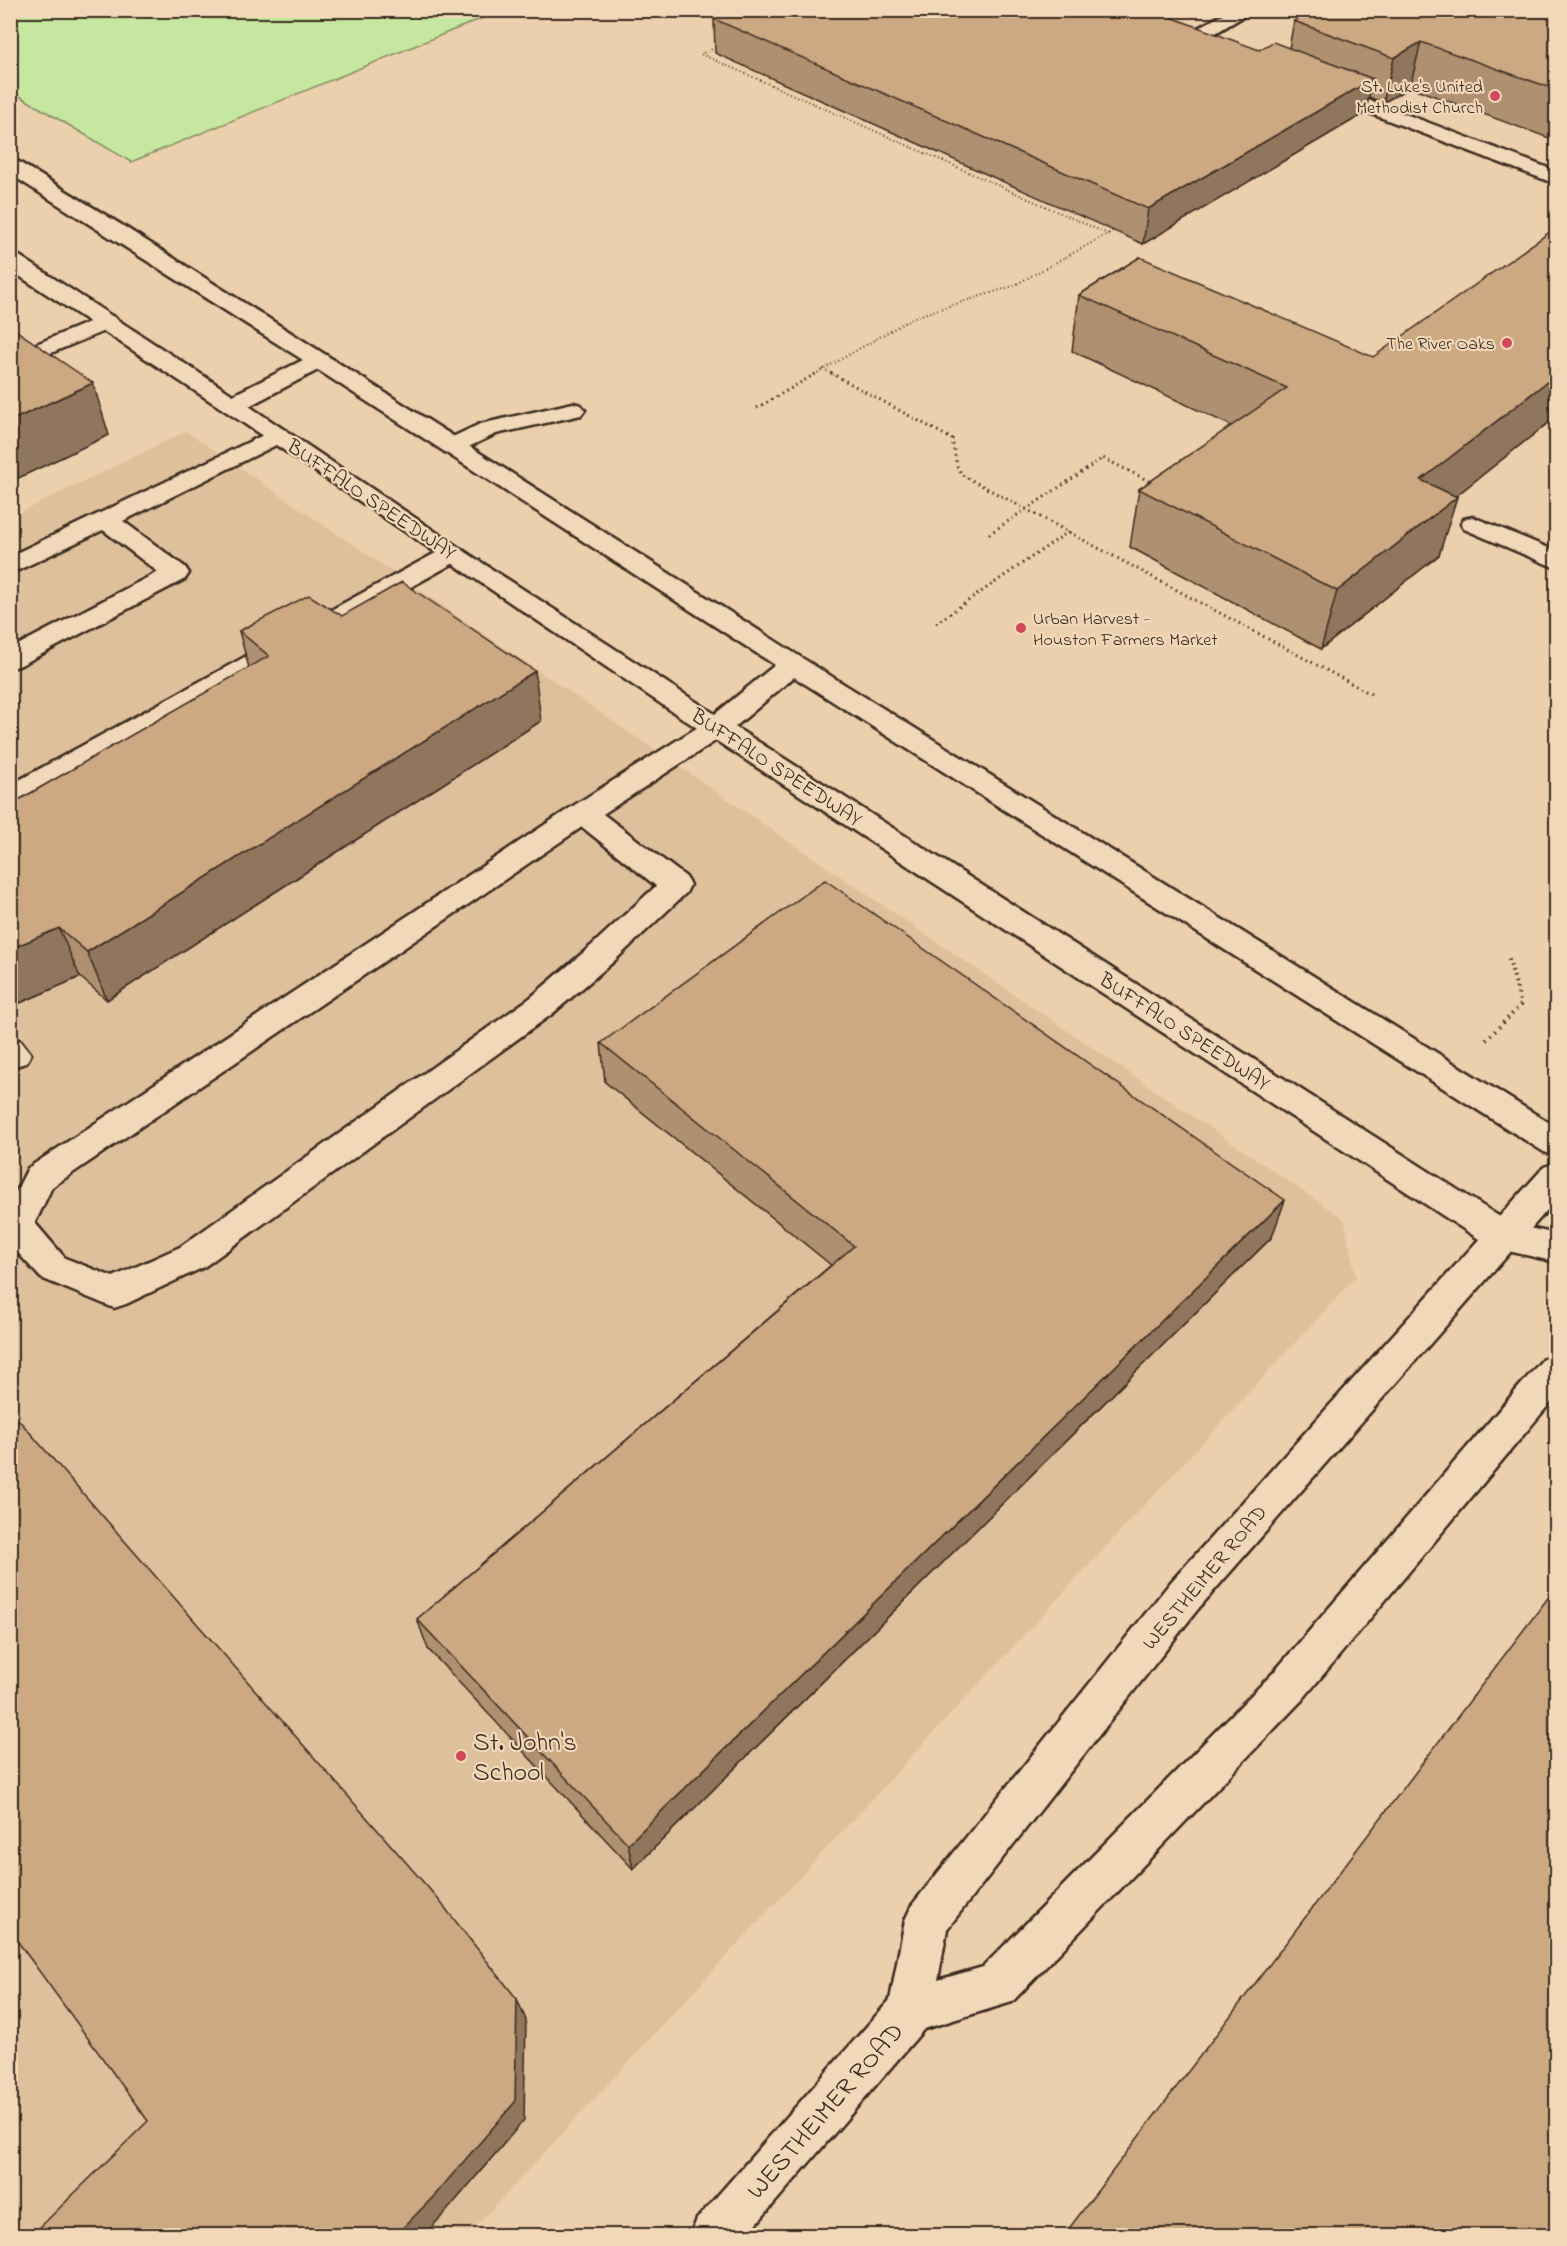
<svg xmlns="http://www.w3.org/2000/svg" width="1567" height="2246" font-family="'Indie Flower',sans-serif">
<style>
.built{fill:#dfc09d}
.green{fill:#c6e79f;stroke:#80885e;stroke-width:1.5}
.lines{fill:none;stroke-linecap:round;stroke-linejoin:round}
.service-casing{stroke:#3b2a1e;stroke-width:5}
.pedestrian-casing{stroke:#3b2a1e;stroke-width:5}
.secondary-casing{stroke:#3b2a1e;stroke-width:5}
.primary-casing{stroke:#3b2a1e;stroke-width:5}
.path-far2{stroke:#3b2a1e;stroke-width:2;stroke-dasharray:1 3;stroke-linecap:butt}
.path-far1{stroke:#3b2a1e;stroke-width:3;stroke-dasharray:1.5 4;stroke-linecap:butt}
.path{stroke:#3b2a1e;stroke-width:4;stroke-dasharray:1.5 4.5;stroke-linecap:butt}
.service{fill:#f1d8b9;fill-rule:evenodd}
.pedestrian{fill:#f1d8b9;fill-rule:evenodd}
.secondary{fill:#f1d8b9;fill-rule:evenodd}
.primary{fill:#f1d8b9;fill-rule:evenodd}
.wall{fill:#af9071;stroke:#3b2a1e;stroke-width:1.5}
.shaded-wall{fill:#8f765c;stroke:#3b2a1e;stroke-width:1.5}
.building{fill:#cca883;stroke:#3b2a1e;stroke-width:1.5}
.poi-dot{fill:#d1495b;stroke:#f1d8b9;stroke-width:2}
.labels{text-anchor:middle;stroke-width:4.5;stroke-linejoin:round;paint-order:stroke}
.far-poi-label{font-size:18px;fill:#3b2a1e;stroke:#f1d8b9;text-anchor:end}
.street-label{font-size:21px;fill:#3b2a1e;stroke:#f1d8b9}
.near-poi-label{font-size:26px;fill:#3b2a1e;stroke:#f1d8b9;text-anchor:start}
.near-street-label{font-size:26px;fill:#3b2a1e;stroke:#f1d8b9}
</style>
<rect width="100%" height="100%" fill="#eccfad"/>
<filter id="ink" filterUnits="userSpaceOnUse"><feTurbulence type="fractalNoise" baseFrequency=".0167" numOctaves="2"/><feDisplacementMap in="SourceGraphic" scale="12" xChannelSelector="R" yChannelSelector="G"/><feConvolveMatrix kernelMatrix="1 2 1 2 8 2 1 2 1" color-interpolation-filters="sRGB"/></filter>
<g filter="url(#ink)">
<path class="built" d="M186 431 1344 1219 1356 1277 468 2235 11 2236V517Z"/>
<path class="green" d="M11 10H500V11L131 162 11 91Z"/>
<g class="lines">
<g class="service-casing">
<path id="service" d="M1326 84 1556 171V184L1319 94 1316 90 1319 86Z
M106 315 114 317 117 322 114 327 10 370V355Z
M573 403 581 405 585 410 581 415 496 434 460 451 452 453 444 451 440 446 444 441 480 424Z
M278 428 286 430 290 435 286 440 123 521 185 567 189 573 185 579 19 666 10 668V649L158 572 103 530 10 574V556Z
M1473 517 1556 551V568L1464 529 1461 524 1464 519Z
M452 546 461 549 465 554 461 559 20 805 10 808V785L443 549Z
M716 719 726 722 730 728 726 734 603 814 686 877 690 885 686 893 613 962 552 1014 204 1267 126 1304 114 1308 41 1278 10 1244V1203L28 1168 573 806 706 722ZM582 827 656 886 591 946 530 998 180 1247 113 1277 65 1258 35 1223 52 1187Z
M10 1038 21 1041 31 1054 26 1063 15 1066 10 1065Z"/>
</g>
<g class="pedestrian-casing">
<path id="pedestrian" d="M1231 10H1254L1199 43H1185L1183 39 1185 35Z"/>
</g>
<g class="secondary-casing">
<path id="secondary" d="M10 159 17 161 120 224 802 658 1556 1127V1156L1544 1152 794 677 735 727 1511 1224 1556 1234V1262L1491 1247 706 734 224 410 10 270V254L18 255 233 395 303 360 10 174ZM318 370 775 665 715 714 461 549 249 406Z"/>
</g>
<g class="primary-casing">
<path id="primary" d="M1556 1163V1200L1198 1609 947 1929 938 1980 983 1967 1274 1672 1543 1359 1556 1354V1396L1302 1700 1012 2002 924 2029 746 2236H690L697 2219 890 2000 905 1920 912 1905 1170 1583 1544 1167Z"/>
</g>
<path class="path-far2" d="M719 46 701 54 1108 234
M823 369 834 375
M814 375 914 317 1013 286 1113 231"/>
<path class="path-far1" d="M831 373 952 439 957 466 962 475 1371 694
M757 408 817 373
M989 534 1103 458 1153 483
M936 623 1068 532"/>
<path class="path" d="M1486 1040 1521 1005 1509 958"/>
<use href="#service" class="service"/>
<use href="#pedestrian" class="pedestrian"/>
<use href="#secondary" class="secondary"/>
<use href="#primary" class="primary"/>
</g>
<path class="wall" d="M1557 10V141L1410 87 1383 103 1369 97 1365 113 1143 244 715 53 714 19 1259 50 1289 48 1294 21Z
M1140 257 1455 496 1439 555 1321 649 1130 547 1139 489 1232 426 1072 351 1079 295Z
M342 616 541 721 107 1000 80 977 20 1003 10 988V805L249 668 239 631Z
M601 1043 1272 1237 633 1869 428 1649 417 1619 831 1265 605 1082Z"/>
<path class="shaded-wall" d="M1421 42 1410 87 1383 103 1394 58Z
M1373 79 1365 113 1143 244 1148 209Z
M1557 374V416L1403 538 1421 480Z
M93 383 109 435 10 482V421Z
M1457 497 1439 555 1321 649 1337 591Z
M535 671 541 721 107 1000 87 952Z
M59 928 80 977 20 1003 10 982V949Z
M1285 1200 1272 1237 633 1869 628 1844Z
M517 1999 526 2020 524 2120 446 2212 424 2235H396Z"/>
<path class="building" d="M734 10H1152L1259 50 1273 42 1373 79 1148 209 714 19Z
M1313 10H1557V90L1421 42 1394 58 1294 21Z
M1557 227V374L1421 480 1457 497 1337 591 1139 489 1287 388 1079 295 1140 257 1373 357Z
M10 327H11L93 383 10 421Z
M402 582 535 671 87 952 59 928 10 949V805L269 656 239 631 309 595 342 616Z
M825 880 1285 1200 628 1844 417 1619 854 1246 601 1043Z
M10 1410 438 1899 517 1999 515 2102 434 2196 396 2235H32L148 2121 10 1931Z
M1557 1586V2235H1064Z"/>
</g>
<g class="poi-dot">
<circle cx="1495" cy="96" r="6"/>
<circle cx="1507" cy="343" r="6"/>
<circle cx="1021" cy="628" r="6"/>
<circle cx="461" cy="1756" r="6"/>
</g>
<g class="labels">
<g class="far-poi-label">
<text x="1483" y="92">St. Luke's United<tspan x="1483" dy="21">Methodist Church</tspan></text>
<text x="1495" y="349">The River Oaks</text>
<text x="1033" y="624" text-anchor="start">Urban Harvest -<tspan x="1033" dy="21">Houston Farmers Market</tspan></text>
</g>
<g class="street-label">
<text transform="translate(372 499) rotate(34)" y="7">BUFFALO SPEEDWAY</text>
<text transform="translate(777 767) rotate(33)" y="7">BUFFALO SPEEDWAY</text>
<text transform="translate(1185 1031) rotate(33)" y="7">BUFFALO SPEEDWAY</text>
<text transform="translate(1204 1577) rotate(-50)" y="7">WESTHEIMER ROAD</text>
</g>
<g class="near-poi-label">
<text x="473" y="1750">St. John's<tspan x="473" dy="30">School</tspan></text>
</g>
<g class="near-street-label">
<text transform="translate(824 2110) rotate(-49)" y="9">WESTHEIMER ROAD</text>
</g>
</g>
<rect width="1567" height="2246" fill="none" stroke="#f1d8b9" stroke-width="36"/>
<rect x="18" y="18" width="1531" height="2210" fill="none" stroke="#3b2a1e" stroke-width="2" filter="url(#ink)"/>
</svg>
